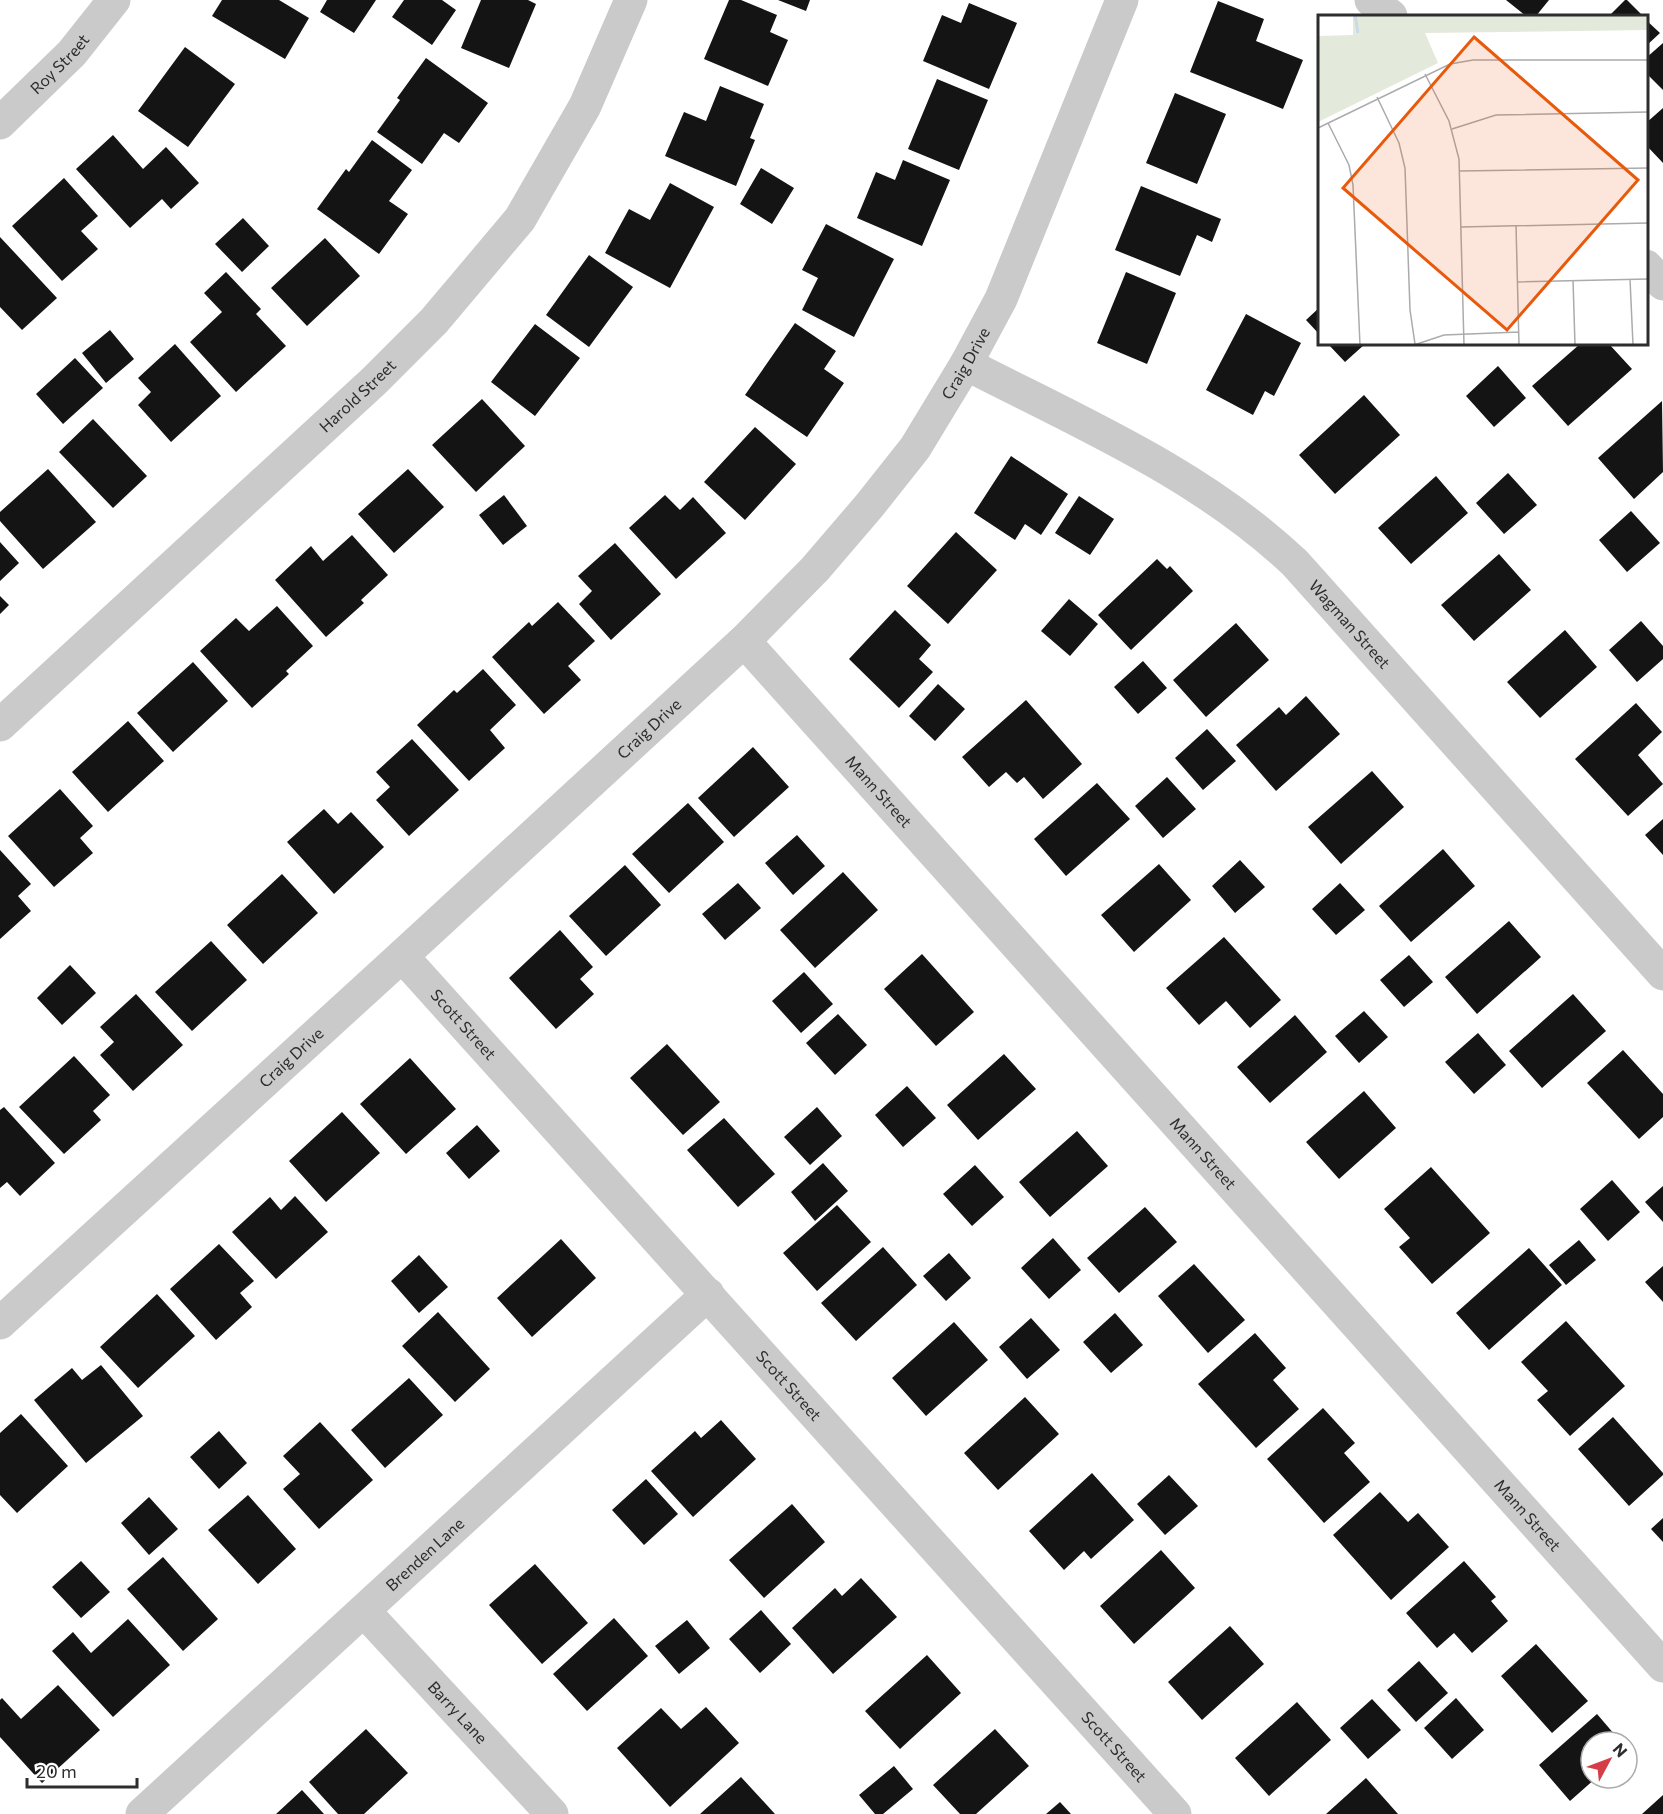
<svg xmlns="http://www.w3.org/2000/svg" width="1663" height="1814" font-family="Commissioner,sans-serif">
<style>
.building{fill:#141414}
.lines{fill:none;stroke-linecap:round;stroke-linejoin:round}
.minor{stroke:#cacaca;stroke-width:33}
.labels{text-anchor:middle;stroke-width:6;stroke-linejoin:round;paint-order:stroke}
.street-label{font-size:16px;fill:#2d2d2d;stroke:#fff}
.inset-river{fill:none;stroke:#c9dbe7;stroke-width:3}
.inset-road{fill:none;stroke:#ababab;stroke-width:1.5}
.view{fill:#e8590c;fill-opacity:0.15;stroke:#e8590c;stroke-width:3}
.inset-edge{fill:none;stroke:#2d2d2d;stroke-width:3}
</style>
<rect width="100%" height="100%" fill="#fff"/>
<path class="building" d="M222 0H279L309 18 285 59 212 16Z
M327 0H376L354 33 320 12Z
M404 0H442L456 10 432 45 392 17Z
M481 0H528L536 4 509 68 461 48Z
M729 0H741L777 15 770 32 788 40 768 86 704 59Z
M778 0H810L806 11Z
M1506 0H1549L1536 16H1526Z
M1625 0H1627L1643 16H1609Z
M1218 1 1264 19 1256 41 1303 60 1283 109 1190 72Z
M969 3 1017 23 989 89 923 61 942 15 961 23Z
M1646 20 1660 33 1646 46Z
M1663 43V90L1646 73V58Z
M185 47 235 84 188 147 138 111Z
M426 58 488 103 459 143 444 133 422 164 377 132 400 100 397 98Z
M937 79 988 100 959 170 908 149Z
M720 86 764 104 750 138 755 140 736 186 665 156 684 112 706 121Z
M1175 93 1226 114 1197 184 1146 163Z
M1663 108V163L1646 145V123Z
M113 135 143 169 166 147 199 183 171 209 162 199 130 228 76 169Z
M372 140 412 170 389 201 408 214 379 254 317 209 346 169 349 172Z
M903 160 950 180 922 246 857 218 876 172 895 180Z
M761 168 794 188 772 224 740 204Z
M64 178 98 216 81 231 98 249 62 281 12 226Z
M670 183 714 207 670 288 605 253 629 209 650 220Z
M1141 186 1221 219 1212 242 1197 235 1180 276 1115 250Z
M243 218 269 246 242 272 215 244Z
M826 224 894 259 854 337 802 310 818 278 802 270Z
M0 237 57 298 22 330 0 307Z
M325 238 360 276 307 326 271 288Z
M589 255 633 287 589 347 546 315Z
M226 272 261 309 256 314 286 346 236 392 190 342 222 312 204 293Z
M1126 272 1176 293 1147 364 1097 343Z
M1320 307V335L1306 320Z
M1246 314 1301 343 1274 396 1265 391 1253 415 1206 390Z
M795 323 836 351 824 369 844 383 807 437 745 395Z
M535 324 580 358 535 416 491 382Z
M110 330 134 359 106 383 82 353Z
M175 344 221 396 171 442 138 405 151 392 138 378Z
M1328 344H1365L1345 362Z
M1580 344H1609L1632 369 1568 426 1532 386Z
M75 358 103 388 63 424 36 394Z
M1498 366 1526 398 1494 427 1466 396Z
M1364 395 1400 435 1335 494 1299 455Z
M482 399 525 446 476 492 432 445Z
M1662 401 1663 472 1634 499 1598 458Z
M93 419 147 476 113 508 59 452Z
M755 427 796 464 745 520 704 482Z
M1011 456 1068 494 1041 535 1025 524 1015 540 974 513Z
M48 469 96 522 43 569 0 521V512Z
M408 469 444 507 394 553 358 514Z
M1508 473 1537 505 1504 534 1476 503Z
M1436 476 1468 513 1411 564 1378 528Z
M504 495 527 526 503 545 479 515Z
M665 495 680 510 693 497 726 533 676 579 629 528Z
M1079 496 1114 519 1090 555 1055 533Z
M1631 511 1660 543 1627 572 1599 540Z
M956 532 997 570 948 624 907 586Z
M352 535 388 575 361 600 364 603 326 637 275 580 311 546 323 561Z
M0 542 19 563 0 581Z
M615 543 661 594 611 640 579 604 592 591 578 576Z
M1499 554 1531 590 1474 641 1441 605Z
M1157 559 1167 569 1170 566 1193 591 1131 650 1098 615Z
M0 596 9 605 0 614Z
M1069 599 1098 624 1070 656 1041 631Z
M558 602 595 641 568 666 581 680 544 714 492 657 529 622 532 626Z
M277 606 313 646 286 671 289 674 252 708 200 651 236 618 249 631Z
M895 610 931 645 919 659 933 672 899 708 849 659Z
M1641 621 1663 646V659L1637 682 1609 650Z
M1236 623 1269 660 1206 717 1173 680Z
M1565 630 1597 667 1540 718 1507 682Z
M1143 661 1167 688 1138 714 1114 687Z
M193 662 228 701 173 752 137 713Z
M483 669 516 705 490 730 505 748 469 781 417 725 454 690 457 693Z
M938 684 965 709 935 741 909 716Z
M1306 696 1340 734 1276 791 1236 745 1279 707 1286 715Z
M1026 700 1082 764 1043 799 1024 777 1017 783 1006 772 989 787 962 757Z
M1636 703 1662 732 1638 755 1663 784 1628 816 1575 759Z
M128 721 164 761 108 812 72 772Z
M1207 729 1236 761 1203 790 1175 758Z
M412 739 459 790 409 836 376 800 390 787 376 772Z
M753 747 789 787 734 837 698 798Z
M1372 771 1404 807 1341 864 1308 827Z
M1167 777 1196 809 1163 838 1135 806Z
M1097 783 1130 819 1066 876 1034 839Z
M60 789 93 826 80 838 93 853 54 887 8 836Z
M688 803 724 842 669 893 632 854Z
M324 809 338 824 351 812 384 847 334 894 287 842Z
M1663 819V855L1645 835Z
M797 835 825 866 793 895 765 863Z
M1443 849 1475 886 1411 942 1379 906Z
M0 850 31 884 18 896 31 911 0 939Z
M1240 860 1265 887 1235 913 1212 886Z
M1159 864 1191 900 1134 952 1101 915Z
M625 865 661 905 606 956 569 916Z
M843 872 878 910 815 968 780 930Z
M282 874 318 913 263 964 227 925Z
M738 883 761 908 725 940 702 914Z
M1340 883 1365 910 1336 935 1312 909Z
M1509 921 1541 957 1477 1014 1445 977Z
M560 930 593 967 580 979 594 994 556 1029 509 978Z
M1224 937 1281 1000 1250 1028 1226 1001 1199 1025 1166 988Z
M211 941 247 980 192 1031 155 992Z
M922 954 974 1012 936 1046 884 989Z
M1409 955 1433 982 1404 1007 1380 980Z
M70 965 96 993 62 1025 37 998Z
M804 972 833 1004 801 1033 772 1001Z
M136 994 183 1045 133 1091 100 1055 114 1042 100 1027Z
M1573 994 1606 1031 1542 1088 1509 1051Z
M1364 1011 1388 1037 1359 1063 1335 1036Z
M838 1014 867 1045 835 1075 806 1043Z
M1295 1015 1327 1052 1270 1103 1237 1067Z
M1478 1033 1506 1065 1474 1094 1445 1062Z
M667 1044 720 1102 683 1135 630 1078Z
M1623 1050 1663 1094V1117L1639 1139 1587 1083Z
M1004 1054 1036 1089 978 1140 947 1105Z
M74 1056 110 1095 93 1111 101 1120 64 1154 19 1107Z
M410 1058 456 1109 406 1154 360 1104Z
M907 1086 936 1118 903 1147 875 1115Z
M1364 1091 1396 1128 1339 1179 1306 1142Z
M4 1107 55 1163 20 1196 7 1182 0 1188V1110Z
M817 1107 842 1136 810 1165 784 1137Z
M342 1112 380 1153 326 1202 289 1161Z
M724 1118 775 1174 738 1207 687 1150Z
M477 1125 500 1151 469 1179 446 1153Z
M1077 1131 1108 1166 1050 1217 1019 1182Z
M823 1163 848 1191 815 1221 791 1192Z
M975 1165 1004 1197 972 1226 943 1194Z
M1431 1167 1490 1233 1432 1284 1399 1247 1410 1238 1384 1209Z
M1612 1180 1640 1212 1608 1241 1580 1209Z
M1663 1186V1222L1645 1202Z
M295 1196 328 1232 276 1279 232 1232 270 1197 281 1210Z
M837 1205 871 1242 817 1291 783 1253Z
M1145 1207 1177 1242 1119 1293 1087 1258Z
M1053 1238 1081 1270 1049 1299 1021 1268Z
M561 1239 596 1278 532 1337 497 1298Z
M1579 1240 1596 1260 1566 1285 1549 1265Z
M219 1244 254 1281 240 1293 252 1307 216 1340 170 1289Z
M883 1247 917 1285 856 1341 821 1303Z
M1529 1248 1562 1285 1489 1350 1456 1313Z
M949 1253 971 1278 946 1301 923 1276Z
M419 1255 448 1287 419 1313 391 1281Z
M1194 1264 1245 1320 1208 1353 1158 1296Z
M1663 1266V1302L1645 1282Z
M157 1294 195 1336 138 1388 100 1347Z
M438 1312 490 1369 455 1402 402 1346Z
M1115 1313 1143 1345 1111 1373 1083 1342Z
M1031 1318 1060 1350 1027 1379 999 1347Z
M1566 1321 1625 1386 1570 1436 1537 1400 1548 1391 1521 1362Z
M954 1322 988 1360 926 1416 892 1378Z
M1255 1333 1286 1368 1273 1380 1299 1409 1256 1448 1198 1384Z
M101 1365 143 1416 86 1463 34 1400 72 1368 82 1380Z
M409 1378 443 1415 385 1468 351 1430Z
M1025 1397 1059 1434 998 1490 964 1453Z
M1323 1408 1355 1443 1344 1453 1370 1482 1324 1523 1267 1459Z
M21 1414 68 1466 17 1513 0 1495V1433Z
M1613 1417 1663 1473V1475L1629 1506 1578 1449Z
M721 1420 756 1459 693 1517 651 1471 695 1431 701 1438Z
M320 1422 373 1480 319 1529 283 1489 300 1474 283 1456Z
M219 1431 247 1463 219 1489 190 1457Z
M1092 1473 1134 1520 1091 1559 1084 1551 1064 1570 1029 1531Z
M1169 1475 1198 1506 1165 1535 1137 1504Z
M646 1479 678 1514 644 1545 612 1510Z
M1380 1492 1408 1522 1418 1513 1449 1547 1391 1600 1333 1535Z
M248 1495 296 1549 258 1584 208 1530Z
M149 1497 178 1529 149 1555 121 1523Z
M792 1504 825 1542 764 1598 729 1560Z
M1663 1518V1542L1651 1529Z
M1161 1550 1195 1588 1134 1644 1100 1606Z
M163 1557 218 1619 183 1651 127 1589Z
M81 1561 110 1592 81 1618 52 1587Z
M1464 1561 1496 1597 1491 1601 1508 1621 1472 1653 1454 1633 1437 1648 1406 1613Z
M535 1564 588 1623 542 1664 489 1605Z
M861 1578 897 1617 833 1674 792 1628 835 1588 842 1596Z
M761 1610 791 1644 760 1673 729 1639Z
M614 1618 648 1656 587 1711 553 1674Z
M128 1619 170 1665 113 1717 52 1651 73 1632 91 1653Z
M687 1620 710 1648 679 1674 655 1646Z
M1230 1626 1264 1664 1202 1720 1168 1682Z
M1536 1644 1588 1701 1552 1733 1501 1676Z
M927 1655 961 1693 900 1749 865 1711Z
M1419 1661 1448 1693 1416 1722 1387 1690Z
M58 1685 100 1730 42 1783 0 1737V1700L2 1698 21 1719Z
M1456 1698 1484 1730 1452 1759 1424 1728Z
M1372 1699 1401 1730 1368 1759 1340 1728Z
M1297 1702 1331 1740 1269 1796 1235 1758Z
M706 1707 739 1743 670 1807 617 1748 661 1708 681 1729Z
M1597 1714 1621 1742H1591V1778H1596L1570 1801 1539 1765Z
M366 1729 408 1773 364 1814H338L309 1782Z
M995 1729 1029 1766 976 1814H960L933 1785Z
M894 1766 913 1789 883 1814H875L859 1795Z
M741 1777 775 1814H700Z
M1366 1778 1398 1814H1326Z
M302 1790 324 1814H276Z
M1663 1795V1814H1642Z
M1060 1802 1071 1814H1046Z"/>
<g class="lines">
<g class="minor">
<path d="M1371 0 1391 16"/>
<path id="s1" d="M0 123 72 53 114 0"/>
<path d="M1646 266 1663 284"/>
<path id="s2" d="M966 364C1079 422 1201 474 1295 563L1663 974"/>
<path id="s3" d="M744 641 1663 1666"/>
<path id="s4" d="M0 725 374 381 434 321 520 219 585 106 631 0"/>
<path id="s5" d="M402 956 1175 1814"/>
<path id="s6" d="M0 1323 402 956 744 641 815 569 869 506 915 448 966 364 1001 299 1122 0"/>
<path id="s7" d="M364 1611 552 1814"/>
<path id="s8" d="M142 1814 708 1294"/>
</g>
</g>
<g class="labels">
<g class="street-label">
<text dy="6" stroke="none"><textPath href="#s1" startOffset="84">Roy Street</textPath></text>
<text dy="6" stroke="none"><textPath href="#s6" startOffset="1366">Craig Drive</textPath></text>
<text dy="6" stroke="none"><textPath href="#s4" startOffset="486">Harold Street</textPath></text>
<text dy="6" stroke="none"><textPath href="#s2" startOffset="468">Wagman Street</textPath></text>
<text dy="6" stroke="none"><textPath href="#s6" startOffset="880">Craig Drive</textPath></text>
<text dy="6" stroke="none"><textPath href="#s3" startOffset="202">Mann Street</textPath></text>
<text dy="6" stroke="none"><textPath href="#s5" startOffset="92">Scott Street</textPath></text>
<text dy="6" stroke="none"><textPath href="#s6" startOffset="394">Craig Drive</textPath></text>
<text dy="6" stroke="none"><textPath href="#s3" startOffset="688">Mann Street</textPath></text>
<text dy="6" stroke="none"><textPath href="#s5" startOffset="578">Scott Street</textPath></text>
<text dy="6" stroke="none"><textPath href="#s3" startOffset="1174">Mann Street</textPath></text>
<text dy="6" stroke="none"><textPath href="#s8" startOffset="384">Brenden Lane</textPath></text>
<text dy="6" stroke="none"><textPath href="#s7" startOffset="138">Barry Lane</textPath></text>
<text dy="6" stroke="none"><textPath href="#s5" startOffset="1064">Scott Street</textPath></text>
</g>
</g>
<g transform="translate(1318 15)">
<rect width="330" height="330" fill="#fff"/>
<path d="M35 0H330V15L107 18 120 48 0 107V21L35 20Z" fill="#e3e9db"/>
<path class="inset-river" d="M37 0 40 18"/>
<path class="inset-road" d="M107 59 131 106 141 144 146 330M59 82 81 128 87 153 92 295 97 329M10 108 31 150 35 170 42 330M0 113 132 49 155 45H330M134 114 178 100 330 97M141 156 330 153M198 210 201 330M143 212 330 208M312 264 315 330M255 265 257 330M199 267 330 264M96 330 126 320 201 317"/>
<path class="view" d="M156 22 320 165 189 315 25 173Z"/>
<rect width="330" height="330" class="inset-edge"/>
</g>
<g transform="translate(1609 1760) rotate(49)"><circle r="28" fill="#ffffff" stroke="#ababab" stroke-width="1.5"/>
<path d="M0-4.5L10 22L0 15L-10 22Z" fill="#d53e48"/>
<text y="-9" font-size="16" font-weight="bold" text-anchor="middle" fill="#2d2d2d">N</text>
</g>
<path d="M27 1778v9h110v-9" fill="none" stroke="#2d2d2d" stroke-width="3"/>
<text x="36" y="1778" font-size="18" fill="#2d2d2d" stroke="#ffffff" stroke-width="4.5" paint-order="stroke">20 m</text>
</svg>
